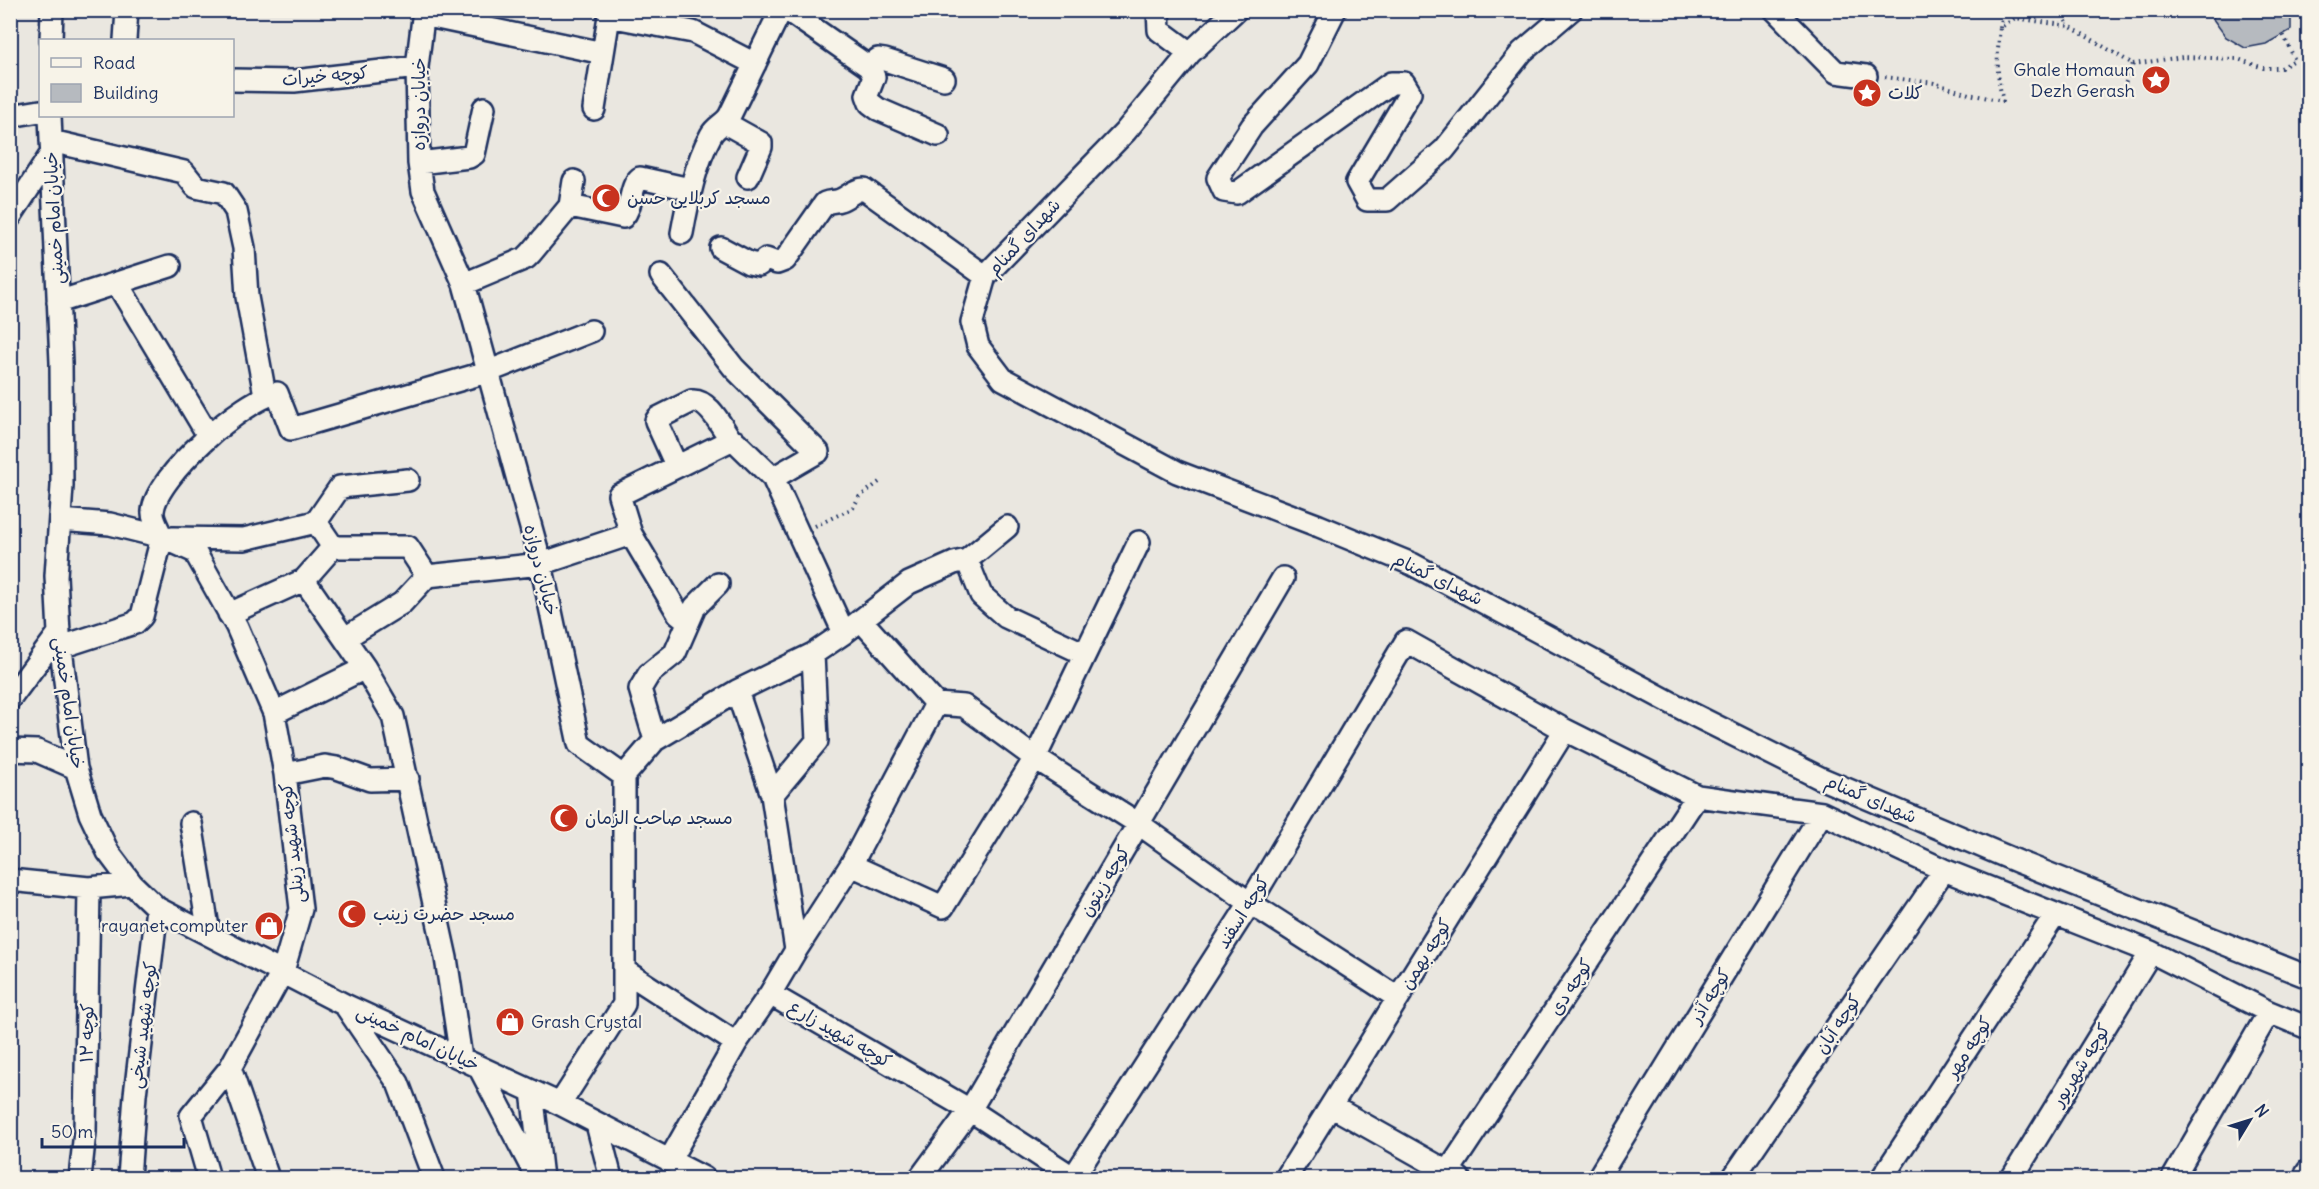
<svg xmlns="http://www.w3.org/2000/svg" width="2319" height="1189" font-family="Delius,'Playpen Sans Arabic',sans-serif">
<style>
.building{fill:#b6babf;stroke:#1b2f5e;stroke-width:1.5}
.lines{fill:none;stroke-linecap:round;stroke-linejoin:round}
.minor-casing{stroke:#1b2f5e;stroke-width:26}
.path{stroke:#1b2f5e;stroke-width:4;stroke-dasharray:1.5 4.5;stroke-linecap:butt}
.minor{stroke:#f7f3e8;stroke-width:21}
.labels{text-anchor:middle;stroke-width:4.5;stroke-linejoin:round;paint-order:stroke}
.poi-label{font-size:18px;fill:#1b2f5e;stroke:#f7f3e8;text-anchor:start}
.street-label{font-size:18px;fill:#1b2f5e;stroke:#f7f3e8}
</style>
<rect width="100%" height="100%" fill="#eae7e0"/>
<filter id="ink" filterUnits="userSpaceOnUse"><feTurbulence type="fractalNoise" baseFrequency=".0167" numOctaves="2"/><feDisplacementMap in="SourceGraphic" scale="12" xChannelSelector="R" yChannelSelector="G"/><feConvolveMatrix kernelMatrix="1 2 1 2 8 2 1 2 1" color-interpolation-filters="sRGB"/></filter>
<g filter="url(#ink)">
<path class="building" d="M2216 10H2291V30L2266 44 2245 48 2226 37 2213 19Z"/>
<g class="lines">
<g class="minor-casing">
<path id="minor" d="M424 10 417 67 419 163 423 191 464 284 541 564 579 744 624 776V1004L560 1104
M787 10 869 67 874 77 867 95 870 103 878 109 938 135
M1158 10 1159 30 1190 53
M1236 10 1190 53 1125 132 985 276 972 322 978 346 1003 379 1177 472 1319 526 1412 564 1694 715 1820 778 2019 862 2308 977
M1335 10 1308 64 1252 126 1218 178 1224 191 1237 193 1391 83H1404L1410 93 1357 182 1367 200H1387L1444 150 1522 52 1571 10
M1775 10 1836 72 1866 76
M423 15 603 53
M609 16 693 32 755 64
M51 40 52 10
M125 40 127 10
M869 67 878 59 885 60 944 79
M232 80 294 81 417 67
M594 109 610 10
M10 116 40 111
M50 116 61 362 62 486 56 576 59 633 76 768 90 814 108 852 132 884 157 908 345 1005 560 1104 704 1178
M725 123 761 143V147L748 177
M51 141 184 172 196 187 224 193 236 211 244 248 247 297 265 395
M419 163 469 157 474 154 484 108
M570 206 623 217C633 206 629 187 640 178L690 189
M10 217 51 154
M682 233C688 200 695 164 711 135 716 126 725 124 730 115L781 10
M721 248 749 263 759 265 766 259 777 263 785 260 825 203C830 201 835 202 840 200 849 197 854 189 864 189L985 276
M661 275 734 368 818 452 773 478
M117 283 208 435
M464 284 526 258 531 253 570 206 574 181
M58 302 170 266
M676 465 656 421 658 418 692 401C709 399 722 428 731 440
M60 520 110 524 162 537 195 552 237 627 274 713 285 774 301 909 283 971 230 1068 268 1178
M316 522 340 487 408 480
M162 537C159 530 152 519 153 511 156 476 244 399 277 393L291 429 487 372 591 331
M172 538 244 539 316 522 333 547H408L427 576 541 564 631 534
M967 560 981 595 1006 617 1085 654
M304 580 365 668 393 716 446 958 461 1058
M229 614 304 580 333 547
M690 618 683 617 678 613 631 534 619 495 731 440 736 442 773 478 844 633
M861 620 936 704 964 706 1035 758 1139 824 1250 903 1398 998
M345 638 402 603 427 576
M61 647 135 623 142 616 162 537
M737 691 772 795 796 950
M10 699 59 633
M274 713 365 668
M655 740 640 689 649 674 675 653 695 607 718 584
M10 750 37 751 76 768
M285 774 325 766 337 768 370 780 408 779
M624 776 655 740 737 691 813 654 844 633 909 583 954 563 967 560 1007 527
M772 795 817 741 813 654
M191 823 209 934
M851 865 943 907 1035 758 1139 542
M10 880 89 888 132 884
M625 971 736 1043
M770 994 796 950 851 865 936 704
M345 1005 398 1083 434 1178
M479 1067 537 1178
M532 1091 542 1178
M1331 1106 1459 1178
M597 1124 611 1178
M669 1161 736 1043 770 994 970 1110 1074 1178
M80 1178 85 1132 89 888
M129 1178 135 1095 157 908
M209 1178 191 1116 230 1068
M920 1178 970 1110 1283 578
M1073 1178 1250 903 1406 641 1565 730 1697 796 1822 813 1944 870 2151 952 2269 1012 2308 1028
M1286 1178 1565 730
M1444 1178 1697 796
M1598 1178 1822 813
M1733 1178 1944 870
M1882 1178 2055 915
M2012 1178 2151 952
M2173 1178 2269 1012
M2304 1178 2308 1171"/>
</g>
<path class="path" d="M2060 10 2068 25
M2000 28 2003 10
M2133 64 2183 57 2238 59 2263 68H2281L2295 60 2283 34
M1885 77 1934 83 1969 94 2003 101C1996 76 1997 54 2000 28L2015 18 2069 26 2133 64 2120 97
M815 526 853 508 859 497 882 480"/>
<use href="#minor" class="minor"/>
</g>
</g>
<defs>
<g id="sight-disc" transform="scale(1.5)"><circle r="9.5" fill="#c8321e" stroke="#f7f3e8"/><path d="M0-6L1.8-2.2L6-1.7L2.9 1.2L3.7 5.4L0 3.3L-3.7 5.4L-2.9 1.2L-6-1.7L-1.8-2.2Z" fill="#fff"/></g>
<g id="mosque-disc" transform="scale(1.5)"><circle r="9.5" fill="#c8321e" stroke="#f7f3e8"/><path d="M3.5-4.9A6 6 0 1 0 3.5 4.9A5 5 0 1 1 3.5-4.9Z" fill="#fff"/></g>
<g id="shop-disc" transform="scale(1.5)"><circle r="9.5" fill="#c8321e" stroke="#f7f3e8"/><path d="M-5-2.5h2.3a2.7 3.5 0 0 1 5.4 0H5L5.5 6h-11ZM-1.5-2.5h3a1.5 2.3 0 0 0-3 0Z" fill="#fff"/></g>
</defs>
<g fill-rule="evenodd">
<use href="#sight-disc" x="2156" y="80"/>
<use href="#sight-disc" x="1867" y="93"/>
<use href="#mosque-disc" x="606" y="198"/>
<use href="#mosque-disc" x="564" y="818"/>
<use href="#mosque-disc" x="352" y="914"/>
<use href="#shop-disc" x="269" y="926"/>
<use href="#shop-disc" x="510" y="1022"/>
</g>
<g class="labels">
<g class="poi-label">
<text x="2135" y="76" text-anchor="end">Ghale Homaun<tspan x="2135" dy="21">Dezh Gerash</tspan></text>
<text x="1888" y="99">کلات</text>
<text x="627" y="204">مسجد کربلایی حسن</text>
<text x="585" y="824">مسجد صاحب الزمان</text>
<text x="373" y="920">مسجد حضرت زینب</text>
<text x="248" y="932" text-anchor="end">rayanet computer</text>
<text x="531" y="1028">Grash Crystal</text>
</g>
<g class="street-label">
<text transform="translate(325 76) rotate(-5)" y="6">کوچه خیرات</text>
<text transform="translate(419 104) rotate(-90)" y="6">خیابان دروازه</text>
<text transform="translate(54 218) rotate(-93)" y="6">خیابان امام خمینی</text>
<text transform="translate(1024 237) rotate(-47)" y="6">شهدای گمنام</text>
<text transform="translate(541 570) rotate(76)" y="6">خیابان دروازه</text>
<text transform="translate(1438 579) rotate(26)" y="6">شهدای گمنام</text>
<text transform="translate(69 703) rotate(82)" y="6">خیابان امام خمینی</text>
<text transform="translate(1871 799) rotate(23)" y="6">شهدای گمنام</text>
<text transform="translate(292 843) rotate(-96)" y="6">کوچه شهید زینلی</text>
<text transform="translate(1105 881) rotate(-59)" y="6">کوچه زیتون</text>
<text transform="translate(1243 912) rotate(-58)" y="6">کوچه اسفند</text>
<text transform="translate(1426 954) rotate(-58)" y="6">کوچه بهمن</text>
<text transform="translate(1571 987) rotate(-57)" y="6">کوچه دی</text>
<text transform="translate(1710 996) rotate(-58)" y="6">کوچه آذر</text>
<text transform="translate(1838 1024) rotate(-56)" y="6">کوچه آبان</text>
<text transform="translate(143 1025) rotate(-83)" y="6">کوچه شهید شیخی</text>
<text transform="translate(87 1033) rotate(-89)" y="6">کوچه ۱۲</text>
<text transform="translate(840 1034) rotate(30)" y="6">کوچه شهید زارع</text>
<text transform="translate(418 1038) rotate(25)" y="6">خیابان امام خمینی</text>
<text transform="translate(1969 1047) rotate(-57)" y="6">کوچه مهر</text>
<text transform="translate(2081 1065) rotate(-58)" y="6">کوچه شهریور</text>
</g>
</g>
<rect width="2319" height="1189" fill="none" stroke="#f7f3e8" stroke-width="36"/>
<rect x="18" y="18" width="2283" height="1153" fill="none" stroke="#1b2f5e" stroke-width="2" filter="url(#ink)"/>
<rect x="39" y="39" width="195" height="78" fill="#f7f3e8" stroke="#9fa5b1" stroke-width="1.5"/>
<rect x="51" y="58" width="30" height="9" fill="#f7f3e8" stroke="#9fa5b1" stroke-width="1.5"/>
<text x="93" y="69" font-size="18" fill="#1b2f5e">Road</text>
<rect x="51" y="84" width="30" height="18" fill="#b6babf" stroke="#9fa5b1" stroke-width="1.5"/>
<text x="93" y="99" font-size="18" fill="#1b2f5e">Building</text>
<g transform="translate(2250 1120) rotate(52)" stroke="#f7f3e8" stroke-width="4.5" paint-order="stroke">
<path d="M0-4.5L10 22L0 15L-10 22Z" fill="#1b2f5e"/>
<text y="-9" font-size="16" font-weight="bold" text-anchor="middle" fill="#1b2f5e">N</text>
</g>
<path d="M42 1138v9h142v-9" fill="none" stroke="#1b2f5e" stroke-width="3"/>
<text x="51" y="1138" font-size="18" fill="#1b2f5e" stroke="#f7f3e8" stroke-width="4.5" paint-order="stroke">50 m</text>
</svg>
